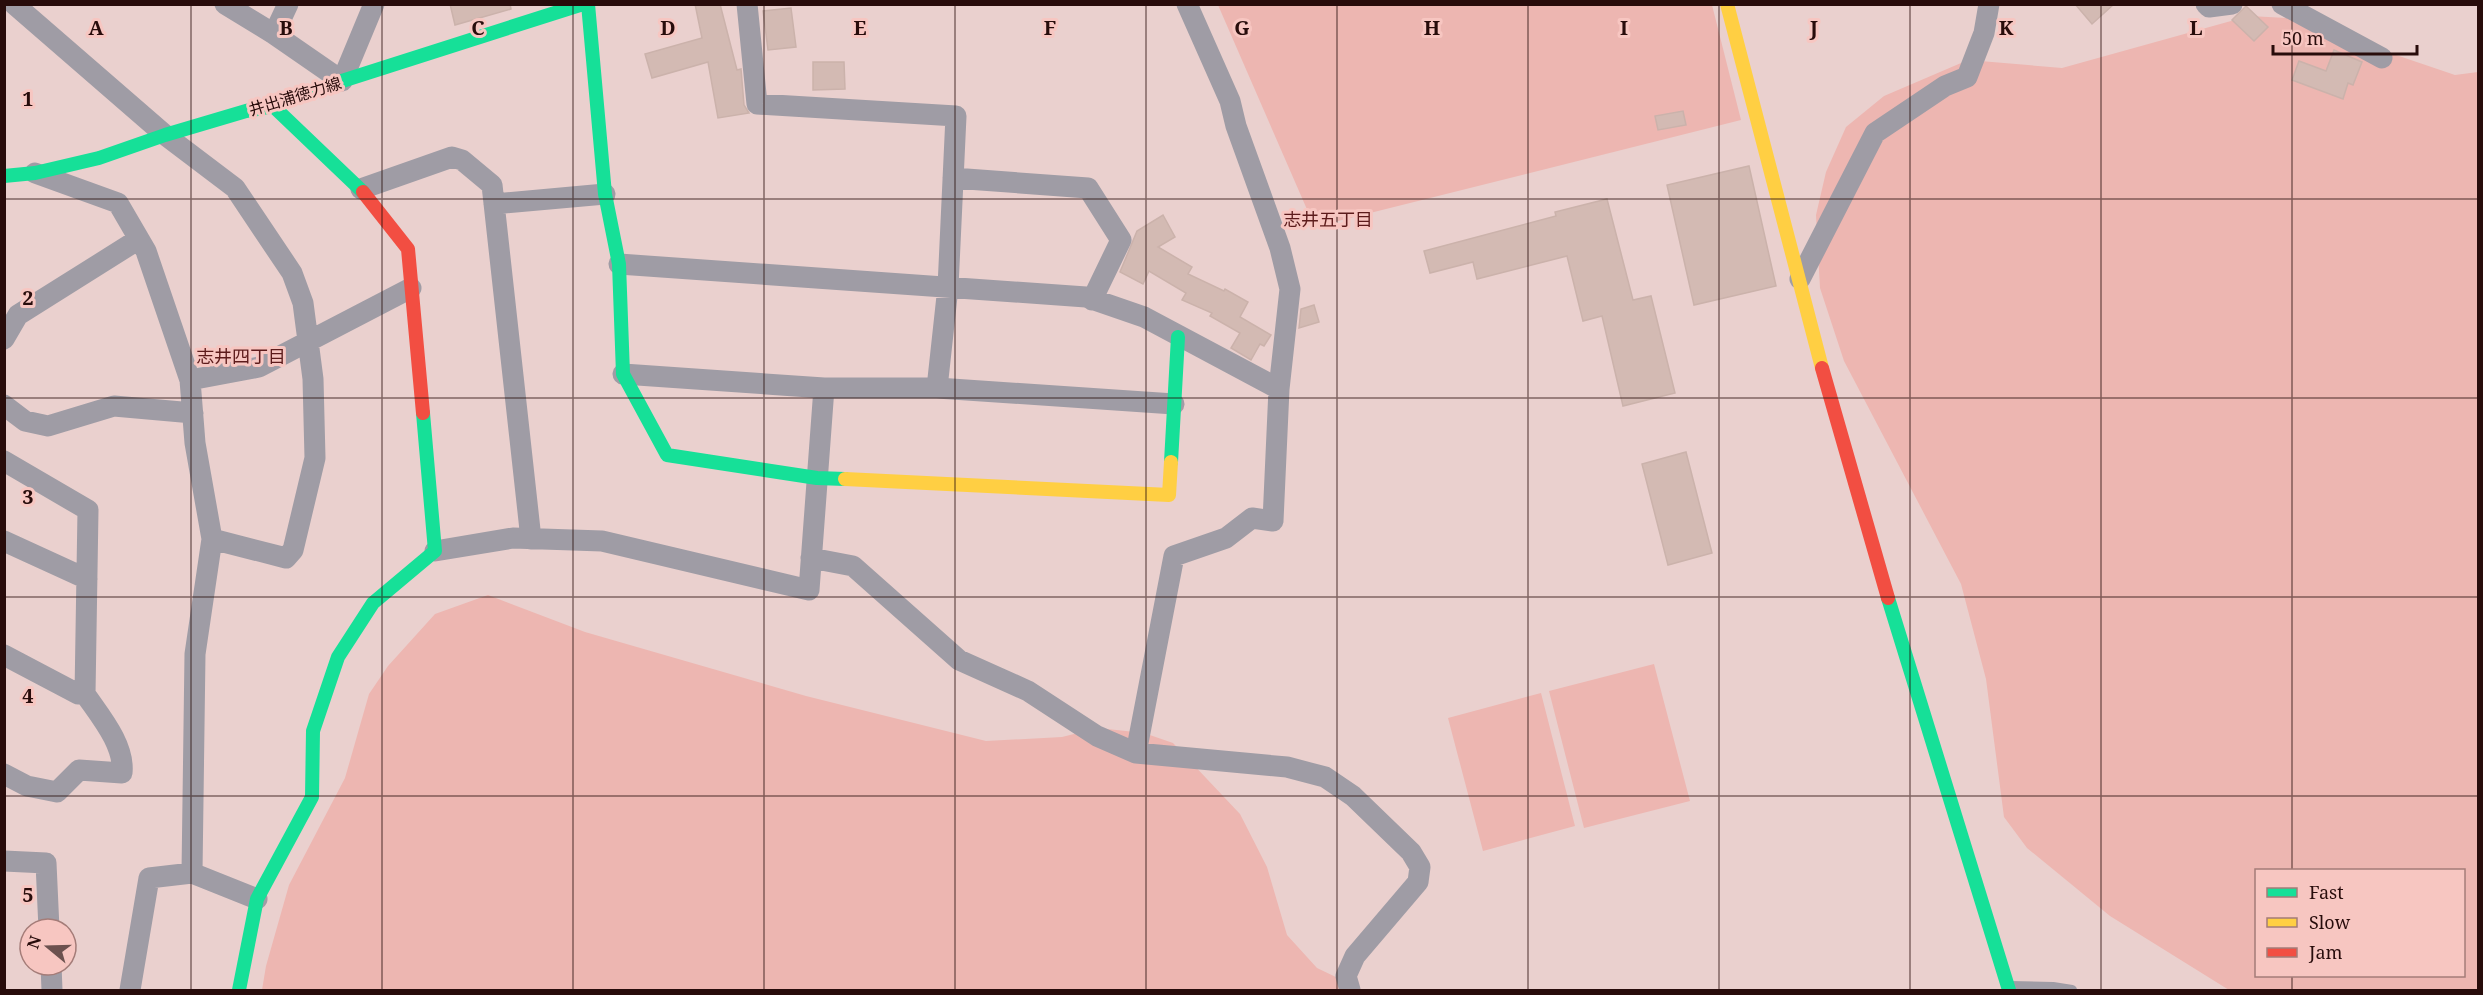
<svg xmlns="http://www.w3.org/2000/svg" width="2483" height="995" font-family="'Noto Serif','Noto Sans JP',serif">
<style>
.green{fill:#edb6b1;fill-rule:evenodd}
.building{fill:#d3bab3;stroke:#cbb2ab;stroke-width:1.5}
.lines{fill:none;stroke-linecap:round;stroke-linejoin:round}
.lane{stroke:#9f9ca5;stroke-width:10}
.street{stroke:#9f9ca5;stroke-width:21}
.fast{stroke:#16e098;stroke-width:14}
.slow{stroke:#ffcf43;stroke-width:14}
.jam{stroke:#f24e42;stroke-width:14}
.grid{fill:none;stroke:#280c0b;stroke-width:1.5;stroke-opacity:0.55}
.labels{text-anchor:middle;stroke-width:6;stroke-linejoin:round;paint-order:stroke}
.street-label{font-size:16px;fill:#280c0b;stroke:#f7c6c1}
.neighbourhood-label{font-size:18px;fill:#5c1b1b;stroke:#f7c6c1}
.grid-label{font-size:20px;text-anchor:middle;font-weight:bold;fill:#280c0b;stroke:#f7c6c1;stroke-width:6;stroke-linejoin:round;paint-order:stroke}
</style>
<rect width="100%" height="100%" fill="#ead0ce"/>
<path class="green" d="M1218 5H1712L1741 120 1330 223 1309 214Z
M2249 16 2287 18 2455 75 2478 72V990H2229L2110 916 2027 848 2004 817 1986 679 1961 584 1844 361 1820 288 1816 215 1826 172 1846 127 1884 96 1968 60 2062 68ZM2256 870H2464V976H2256Z
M488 595 585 632 806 696 986 741 1062 737 1098 728 1144 733 1173 743 1240 814 1267 867 1287 935 1317 968 1363 990H262L266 966 289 885 345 778 369 694 388 666 435 614Z
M1654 664 1690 801 1584 828 1549 691Z
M1541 693 1575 826 1483 851 1448 718Z"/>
<path class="building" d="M450 4H510L511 9 455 25Z
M695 4H720L737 70 741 69 744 105 749 113 718 118 708 62 652 78 645 54 702 38Z
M2075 4H2114L2092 24Z
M2246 6 2268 27 2254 41 2232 20Z
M791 8 796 47 768 50 763 11Z
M2334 50 2362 62 2353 85 2348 83 2343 99 2292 80 2299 61 2326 71Z
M813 62H844L845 89 813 90Z
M1683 111 1686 125 1658 130 1655 116Z
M1749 166 1776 286 1694 305 1667 185Z
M1607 199 1633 300 1651 296 1675 393 1623 406 1602 316 1583 321 1567 256 1477 279 1473 262 1430 273 1424 251 1556 216 1555 212Z
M1163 215 1175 237 1158 247 1192 267 1188 274 1224 291 1225 289 1248 302 1240 317 1271 335 1264 346 1260 344 1251 360 1231 348 1240 333 1210 316 1212 313 1182 300 1186 293 1149 271 1143 284 1120 272 1137 231Z
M1314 305 1319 322 1299 328 1301 309Z
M1686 452 1712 553 1668 565 1642 464Z"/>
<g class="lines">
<path class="lane" d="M2010 986 2053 987 2072 990"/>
<path class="street" d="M14 4 165 135 235 188 292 273 303 303 313 379 315 458 293 550 286 558 212 539
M225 4 274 34 342 81 374 4
M747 4 757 104 956 116 948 287 937 388
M2206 4 2209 7 2232 4
M2282 4 2382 58
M274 34 288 4
M35 173 118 203 146 251 190 380 195 443 212 539 195 654 192 873
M953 178 1088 188 1121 240 1092 300
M361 189 452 157 462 160 492 185 531 539
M494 204 605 194
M619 264 1086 297 1144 317 1279 389
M1800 279 1875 133 1945 86 1967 77 1984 33 1989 4
M4 339 18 315 139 239
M623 374 824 388H937L1174 404
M190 380 259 367 411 288
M4 405 25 421 48 426 114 406 193 413
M4 461 88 510 85 694H78L4 655
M4 541 87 579
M435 551 513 538 602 541 809 590 824 388
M811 558 853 566 959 660 1028 691 1097 736 1136 753 1287 767 1325 777 1353 796 1411 852 1420 867 1418 882 1355 956 1346 976 1350 990
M1136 753 1174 556 1226 538 1252 518 1273 521 1279 389 1290 289 1280 248 1236 126 1230 101 1187 4
M4 774 27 786 57 792 79 770 122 773C125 745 100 716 85 694
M4 861 46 863 49 929
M51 965 52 990
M130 990 149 878 192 873 257 899"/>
<path class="fast" d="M588 4 605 194 619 264 623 374 667 455 817 478 845 479
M273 106 363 192
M4 176 35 173 99 158 165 135 246 111 273 106 342 81 583 4
M1171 462 1178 337
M1888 598 2009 990
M239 990 257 899 312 797 313 731 338 657 373 603 435 551 423 413"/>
<path class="slow" d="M1727 4 1822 368
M845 479 1169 495 1171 462"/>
<path class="jam" d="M363 192 408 249 423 413
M1822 368 1888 598"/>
</g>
<path class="grid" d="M191 4V990M382 4V990M573 4V990M764 4V990M955 4V990M1146 4V990M1337 4V990M1528 4V990M1719 4V990M1910 4V990M2101 4V990M2292 4V870M4 199H2478M4 398H2478M4 597H2478M4 796H2478M2292 976V990"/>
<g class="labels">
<g class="street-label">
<text transform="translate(295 96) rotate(-17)" y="6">井出浦徳力線</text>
</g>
<g class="neighbourhood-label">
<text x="1328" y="226">志井五丁目</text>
<text x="241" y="363">志井四丁目</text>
</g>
</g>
<g class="grid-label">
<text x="96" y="35">A</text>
<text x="286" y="35">B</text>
<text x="478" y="35">C</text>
<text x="668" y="35">D</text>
<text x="860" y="35">E</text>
<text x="1050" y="35">F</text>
<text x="1242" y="35">G</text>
<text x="1432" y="35">H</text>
<text x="1624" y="35">I</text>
<text x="1814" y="35">J</text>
<text x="2006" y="35">K</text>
<text x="2196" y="35">L</text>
<text x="28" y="106">1</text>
<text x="28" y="305">2</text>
<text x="28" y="504">3</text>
<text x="28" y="703">4</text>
<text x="28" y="902">5</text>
</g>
<rect width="2483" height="995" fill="none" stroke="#280c0b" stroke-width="12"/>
<rect x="2255" y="869" width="210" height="108" fill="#f7c6c1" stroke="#a47c78" stroke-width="1.5"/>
<rect x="2267" y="888" width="30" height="9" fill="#16e098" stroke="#a47c78" stroke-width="1.5"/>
<text x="2309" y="899" font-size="18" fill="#280c0b">Fast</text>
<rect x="2267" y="918" width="30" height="9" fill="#ffcf43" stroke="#a47c78" stroke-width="1.5"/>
<text x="2309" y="929" font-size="18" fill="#280c0b">Slow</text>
<rect x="2267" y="948" width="30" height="9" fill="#f24e42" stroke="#a47c78" stroke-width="1.5"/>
<text x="2309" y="959" font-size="18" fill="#280c0b">Jam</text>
<g transform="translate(48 947) rotate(289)"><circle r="28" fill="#f7c6c1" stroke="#a47c78" stroke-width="1.5"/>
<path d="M0-4.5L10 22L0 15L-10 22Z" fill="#6c514f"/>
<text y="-9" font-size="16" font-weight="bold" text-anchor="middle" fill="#280c0b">N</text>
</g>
<path d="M2273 45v9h144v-9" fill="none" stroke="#280c0b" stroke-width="3"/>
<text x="2282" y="45" font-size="18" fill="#280c0b" stroke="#f7c6c1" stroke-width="4.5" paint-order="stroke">50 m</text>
</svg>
